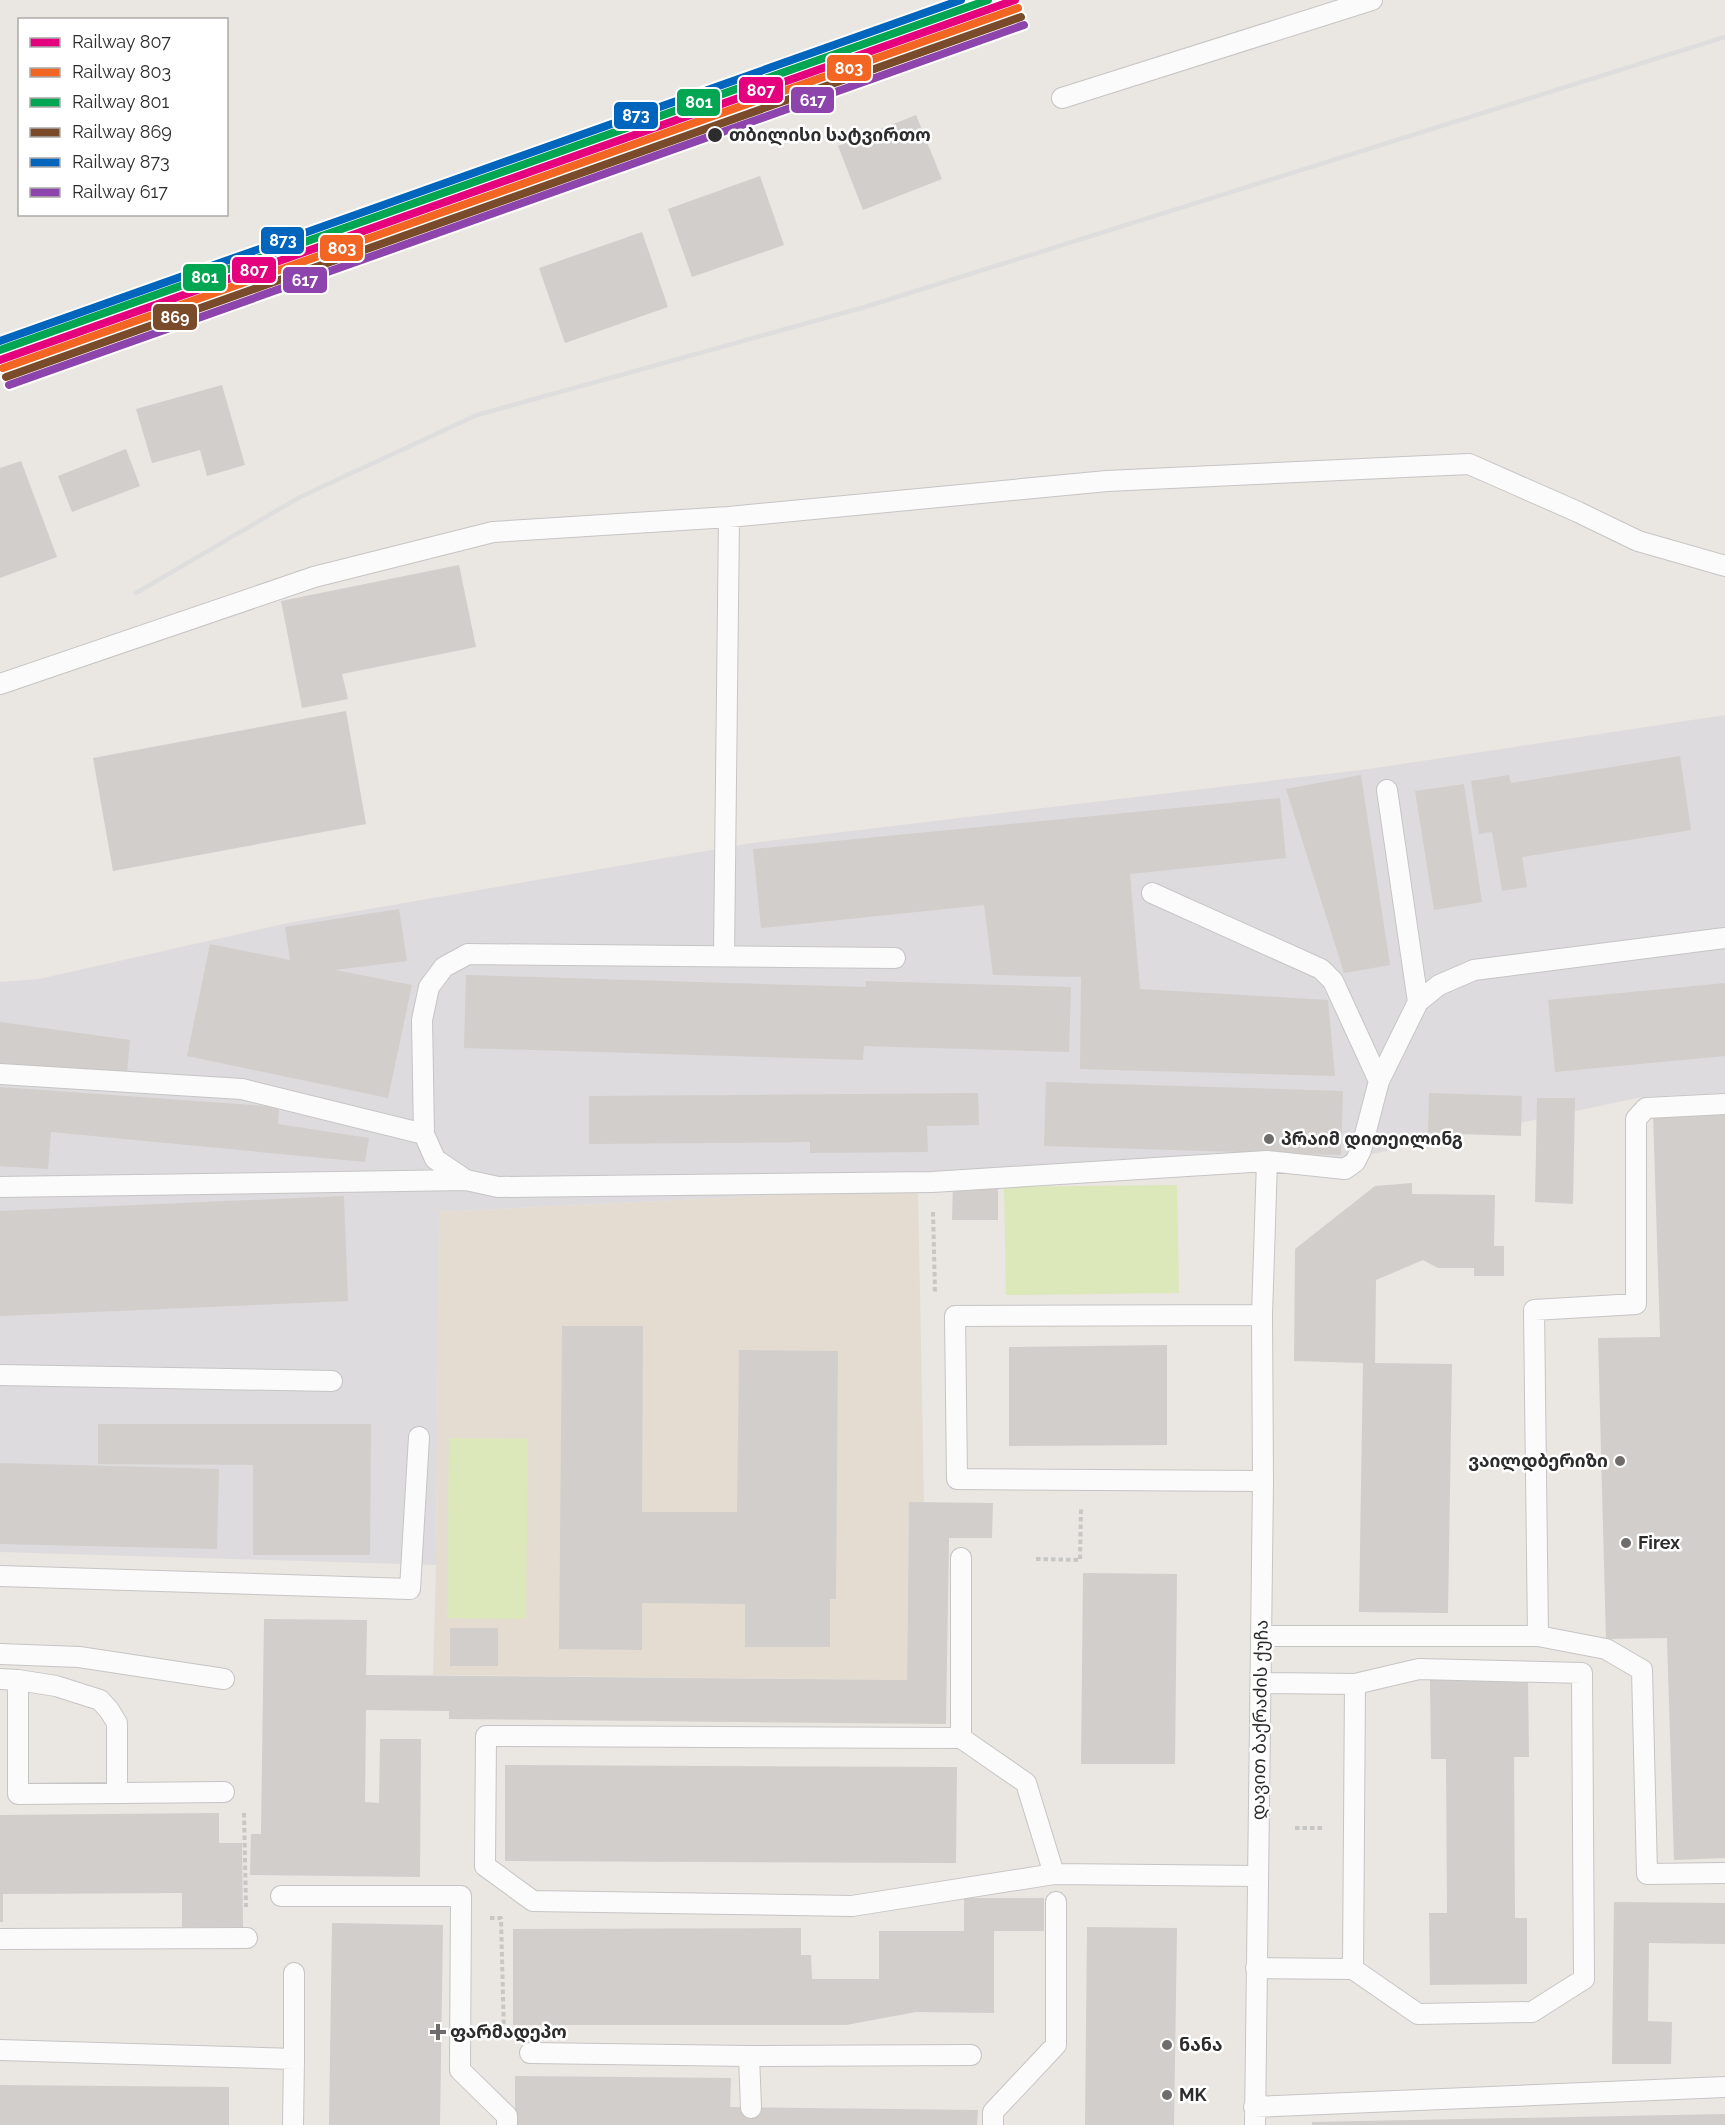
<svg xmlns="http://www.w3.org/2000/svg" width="1725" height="2125" font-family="Raleway,'Noto Sans Georgian',sans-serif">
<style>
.industrial{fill:#dddbdd}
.education{fill:#e4dcd1}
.pitch{fill:#dce7ba}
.building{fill:#d1cecb}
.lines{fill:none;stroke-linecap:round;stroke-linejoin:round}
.lane-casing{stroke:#c6c5c5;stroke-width:22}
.path{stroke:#c7c7c6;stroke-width:4;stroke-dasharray:4.5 3;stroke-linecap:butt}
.lane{stroke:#fcfbfb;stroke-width:20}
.rail{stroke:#dededf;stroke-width:4.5}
.rail-1-casing{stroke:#fff;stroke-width:12}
.rail-2-casing{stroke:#fff;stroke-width:12}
.rail-3-casing{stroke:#fff;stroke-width:12}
.rail-4-casing{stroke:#fff;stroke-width:12}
.rail-5-casing{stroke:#fff;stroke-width:12}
.rail-6-casing{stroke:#fff;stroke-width:12}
.rail-1{stroke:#e5007d;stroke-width:8}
.rail-2{stroke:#f26522;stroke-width:8}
.rail-3{stroke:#00a651;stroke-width:8}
.rail-4{stroke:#7a4b2a;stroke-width:8}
.rail-5{stroke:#0065bd;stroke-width:8}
.rail-6{stroke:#8e44ad;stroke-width:8}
.stop-dot{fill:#2c2c2c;stroke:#fff;stroke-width:2}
.poi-dot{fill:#6e6d6c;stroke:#fff;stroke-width:2}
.labels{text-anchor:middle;stroke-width:5;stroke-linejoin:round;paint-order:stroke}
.stop-label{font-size:18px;font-weight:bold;fill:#2c2c2c;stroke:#fff;text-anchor:start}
.poi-label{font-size:18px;font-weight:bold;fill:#2c2c2c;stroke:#fff;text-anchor:start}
.street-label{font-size:18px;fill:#2c2c2c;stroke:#fff}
.line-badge{stroke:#fff;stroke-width:2}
.badge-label{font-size:16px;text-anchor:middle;font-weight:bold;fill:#fff}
</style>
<rect width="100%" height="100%" fill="#eae6e2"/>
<path class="industrial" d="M1725 715V1093L1642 1097 1344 1160 918 1188 439 1212 436 1565 0 1552V982L39 979 288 923 752 843 1369 769Z"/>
<path class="education" d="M918 1188 924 1502H909L907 1680 433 1675 436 1565 439 1212Z"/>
<path class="pitch" d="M1177 1185 1179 1293 1006 1295 1004 1187Z
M449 1438 528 1439 526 1619 447 1618Z"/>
<path class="building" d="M916 115 942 179 863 210 838 146Z
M760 176 784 245 692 277 668 209Z
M642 232 668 307 565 343 539 268Z
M222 385 245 465 207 476 200 450 152 463 136 409Z
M126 449 140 486 72 512 58 476Z
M21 461 57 557 0 578V468Z
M459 565 476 647 342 674 348 699 302 708 281 601Z
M346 711 366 824 113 871 93 758Z
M1680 756 1691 830 1522 857 1527 887 1502 891 1492 832 1479 834 1471 781 1509 775 1511 783Z
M1361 775 1390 965 1344 973 1286 789Z
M1464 784 1482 902 1434 910 1415 791Z
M1280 798 1286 858 1130 874 1140 989 1328 1000 1335 1076 1080 1069 1081 977 993 975 984 905 761 928 753 849Z
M399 909 407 961 335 970 412 985 388 1098 187 1056 210 944 290 960 285 927Z
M466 975 866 987V981L1071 987 1069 1052 864 1046 863 1060 464 1048Z
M1725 983V1056L1555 1072 1548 1000Z
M0 1022 130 1040 127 1073 0 1063Z
M1046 1082 1343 1091 1341 1155 1044 1146Z
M0 1087 279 1107 278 1124 369 1138 365 1162 51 1132 48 1169 0 1166Z
M978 1093 979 1125 927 1126 928 1152 810 1153V1142L589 1144V1096Z
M1429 1093 1522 1096 1521 1136 1428 1133Z
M1537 1098H1575L1573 1204 1535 1202Z
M1725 1111V1858L1674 1860 1667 1638 1606 1639 1598 1338 1660 1337 1653 1113Z
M1412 1183V1194L1495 1195 1494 1246H1504V1276H1474V1268H1438L1423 1260 1376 1280 1375 1363 1452 1364 1448 1613 1359 1612 1363 1363 1294 1361 1295 1249 1375 1186Z
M953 1184 998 1185V1220H952Z
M344 1196 348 1301 0 1316V1211Z
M562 1326H643L642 1512H737L739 1350 838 1351 836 1599H830V1647H745V1604L642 1603V1650L559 1649Z
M1167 1345V1445L1009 1446V1347Z
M98 1424H371L370 1555H253V1465L98 1464Z
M0 1463 219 1469 217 1549 0 1544Z
M909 1502 993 1503 992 1538H949L946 1724 449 1719V1711L366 1710 365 1802 379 1803 380 1739H421L420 1877 250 1875 251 1834H261L264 1619 367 1620 366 1675 907 1680Z
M1083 1573 1177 1574 1175 1764H1081Z
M450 1628H498V1666H450Z
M1528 1679 1529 1757H1514L1515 1918H1527V1984L1430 1985 1429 1913H1447L1446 1759H1431L1430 1680Z
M505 1765 957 1767 956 1863 505 1861Z
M219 1813V1843H242L243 1927H182V1893L3 1894V1922H0V1815Z
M964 1898H1044V1931H994V2013L916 2012 846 2025H513V1929L801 1928V1955H811L812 1979H879V1931H964Z
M1614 1902 1725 1903V1944L1649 1943 1648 2021 1672 2022 1671 2064H1612Z
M332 1923 443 1925 440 2125H329Z
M1087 1927 1177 1928 1174 2125H1085Z
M515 2076 731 2078 730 2107 978 2110 977 2125H515Z
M0 2085 229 2087V2125H0Z
M1725 2114V2125H1312V2122Z"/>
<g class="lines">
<g class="lane-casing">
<path id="lane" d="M1062 98 1372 0
M0 684 314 577 493 532 729 517 1107 481 1469 464 1578 512 1638 541 1725 566
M1387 790 1418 1002
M1152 893 1321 969 1333 981 1379 1081
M724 956 729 517
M895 958 468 954 444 967 429 987 422 1020 424 1134 435 1159 466 1180 498 1187 932 1182 1267 1161
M0 1074 242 1089 424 1134
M0 1187 466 1180
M1262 1315 955 1316 957 1479 1263 1481
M0 1375 332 1381
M961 1558V1738
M0 1576 410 1589 419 1437
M1262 1636H1538L1606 1649 1642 1670 1647 1874 1725 1873
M1538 1636 1534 1310 1636 1304V1119L1646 1108 1725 1104
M0 1654 79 1657 224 1679
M0 1679 18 1680V1794L224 1792
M18 1680 56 1686 100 1700 109 1710 117 1723V1793
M1054 1874 852 1906 533 1901 485 1866 486 1736 961 1738 1026 1783 1054 1874 1257 1876
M281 1896H461L460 2070 507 2116V2125
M0 1939 247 1938
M1256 1968 1353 1969 1418 2014 1532 2012 1584 1979 1582 1673 1419 1669 1355 1684 1261 1683
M1353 1969 1355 1684
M0 2050 294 2059 293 2125
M530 2053 749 2056 971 2055
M749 2056 751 2108
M294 2059V1973
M1254 2107 1725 2087
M993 2125V2112L1056 2045V1902
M1255 2125 1263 1481 1262 1315 1267 1161 1345 1169 1355 1162 1361 1150 1379 1081 1418 1002 1439 985 1474 970 1725 938"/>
</g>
<path class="path" d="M933 1212 935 1292
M1036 1559 1080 1560 1081 1509
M244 1813 246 1907
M1295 1828H1323
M490 1918H501L504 2035"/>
<use href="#lane" class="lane"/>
<path class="rail" d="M136 593 300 497 477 415 865 307 1725 37"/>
<g class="rail-1-casing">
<path id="rail-1" d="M0 360 1015 0"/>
</g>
<g class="rail-2-casing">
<path id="rail-2" d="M3 368 1018 8"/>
</g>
<g class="rail-3-casing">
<path id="rail-3" d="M0 350 988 0"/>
</g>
<g class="rail-4-casing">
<path id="rail-4" d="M6 377 1021 17"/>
</g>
<g class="rail-5-casing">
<path id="rail-5" d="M0 341 961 0"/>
</g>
<g class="rail-6-casing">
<path id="rail-6" d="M9 385 1024 25"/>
</g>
<use href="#rail-1" class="rail-1"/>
<use href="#rail-2" class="rail-2"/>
<use href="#rail-3" class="rail-3"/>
<use href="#rail-4" class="rail-4"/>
<use href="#rail-5" class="rail-5"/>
<use href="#rail-6" class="rail-6"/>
</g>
<circle class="stop-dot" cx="715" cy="135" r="8"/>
<g class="poi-dot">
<circle cx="1269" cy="1139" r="6"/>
<circle cx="1620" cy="1461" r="6"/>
<circle cx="1626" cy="1543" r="6"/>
<path d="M435 2023h6v6h6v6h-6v6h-6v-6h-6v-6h6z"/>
<circle cx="1167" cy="2045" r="6"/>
<circle cx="1167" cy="2095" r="6"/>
</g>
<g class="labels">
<g class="stop-label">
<text x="729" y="141">თბილისი სატვირთო</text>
</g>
<g class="poi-label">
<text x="1281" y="1145">პრაიმ დითეილინგ</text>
<text x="1608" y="1467" text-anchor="end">ვაილდბერიზი</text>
<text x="1638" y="1549">Firex</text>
<text x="450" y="2038">ფარმადეპო</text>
<text x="1179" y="2051">ნანა</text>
<text x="1179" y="2101">MK</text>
</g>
<g class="street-label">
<text transform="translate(1260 1720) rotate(-89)" y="6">დავით ბაქრაძის ქუჩა</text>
</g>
</g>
<g class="line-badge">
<rect x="826" y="54" width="46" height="28" rx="6" fill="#f26522"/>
<rect x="738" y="76" width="46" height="28" rx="6" fill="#e5007d"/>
<rect x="790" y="86" width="45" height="28" rx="6" fill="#8e44ad"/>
<rect x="676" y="88" width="45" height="29" rx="6" fill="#00a651"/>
<rect x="613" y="101" width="46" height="29" rx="6" fill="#0065bd"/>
<rect x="260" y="226" width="45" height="29" rx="6" fill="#0065bd"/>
<rect x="319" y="234" width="45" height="28" rx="6" fill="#f26522"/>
<rect x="231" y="256" width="46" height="28" rx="6" fill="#e5007d"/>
<rect x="182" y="263" width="45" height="29" rx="6" fill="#00a651"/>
<rect x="282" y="266" width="46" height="28" rx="6" fill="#8e44ad"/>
<rect x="152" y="303" width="46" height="28" rx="6" fill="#7a4b2a"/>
</g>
<g class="badge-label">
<text x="849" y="74">803</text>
<text x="761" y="96">807</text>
<text x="813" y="106">617</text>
<text x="699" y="108">801</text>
<text x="636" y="121">873</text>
<text x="283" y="246">873</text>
<text x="342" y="254">803</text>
<text x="254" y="276">807</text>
<text x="205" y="283">801</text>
<text x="305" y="286">617</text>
<text x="175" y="323">869</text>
</g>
<rect x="18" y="18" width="210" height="198" fill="#ffffff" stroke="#ababab" stroke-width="1.5"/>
<rect x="30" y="38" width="30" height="9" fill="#e5007d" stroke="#ababab" stroke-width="1.5"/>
<text x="72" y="48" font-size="18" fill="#2c2c2c">Railway 807</text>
<rect x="30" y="68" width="30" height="9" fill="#f26522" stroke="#ababab" stroke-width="1.5"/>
<text x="72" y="78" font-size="18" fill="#2c2c2c">Railway 803</text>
<rect x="30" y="98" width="30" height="9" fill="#00a651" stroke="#ababab" stroke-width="1.5"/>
<text x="72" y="108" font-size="18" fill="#2c2c2c">Railway 801</text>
<rect x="30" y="128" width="30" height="9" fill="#7a4b2a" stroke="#ababab" stroke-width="1.5"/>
<text x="72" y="138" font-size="18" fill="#2c2c2c">Railway 869</text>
<rect x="30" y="158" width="30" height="9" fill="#0065bd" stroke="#ababab" stroke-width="1.5"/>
<text x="72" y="168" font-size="18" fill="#2c2c2c">Railway 873</text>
<rect x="30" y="188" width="30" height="9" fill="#8e44ad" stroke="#ababab" stroke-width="1.5"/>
<text x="72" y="198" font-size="18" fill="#2c2c2c">Railway 617</text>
</svg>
